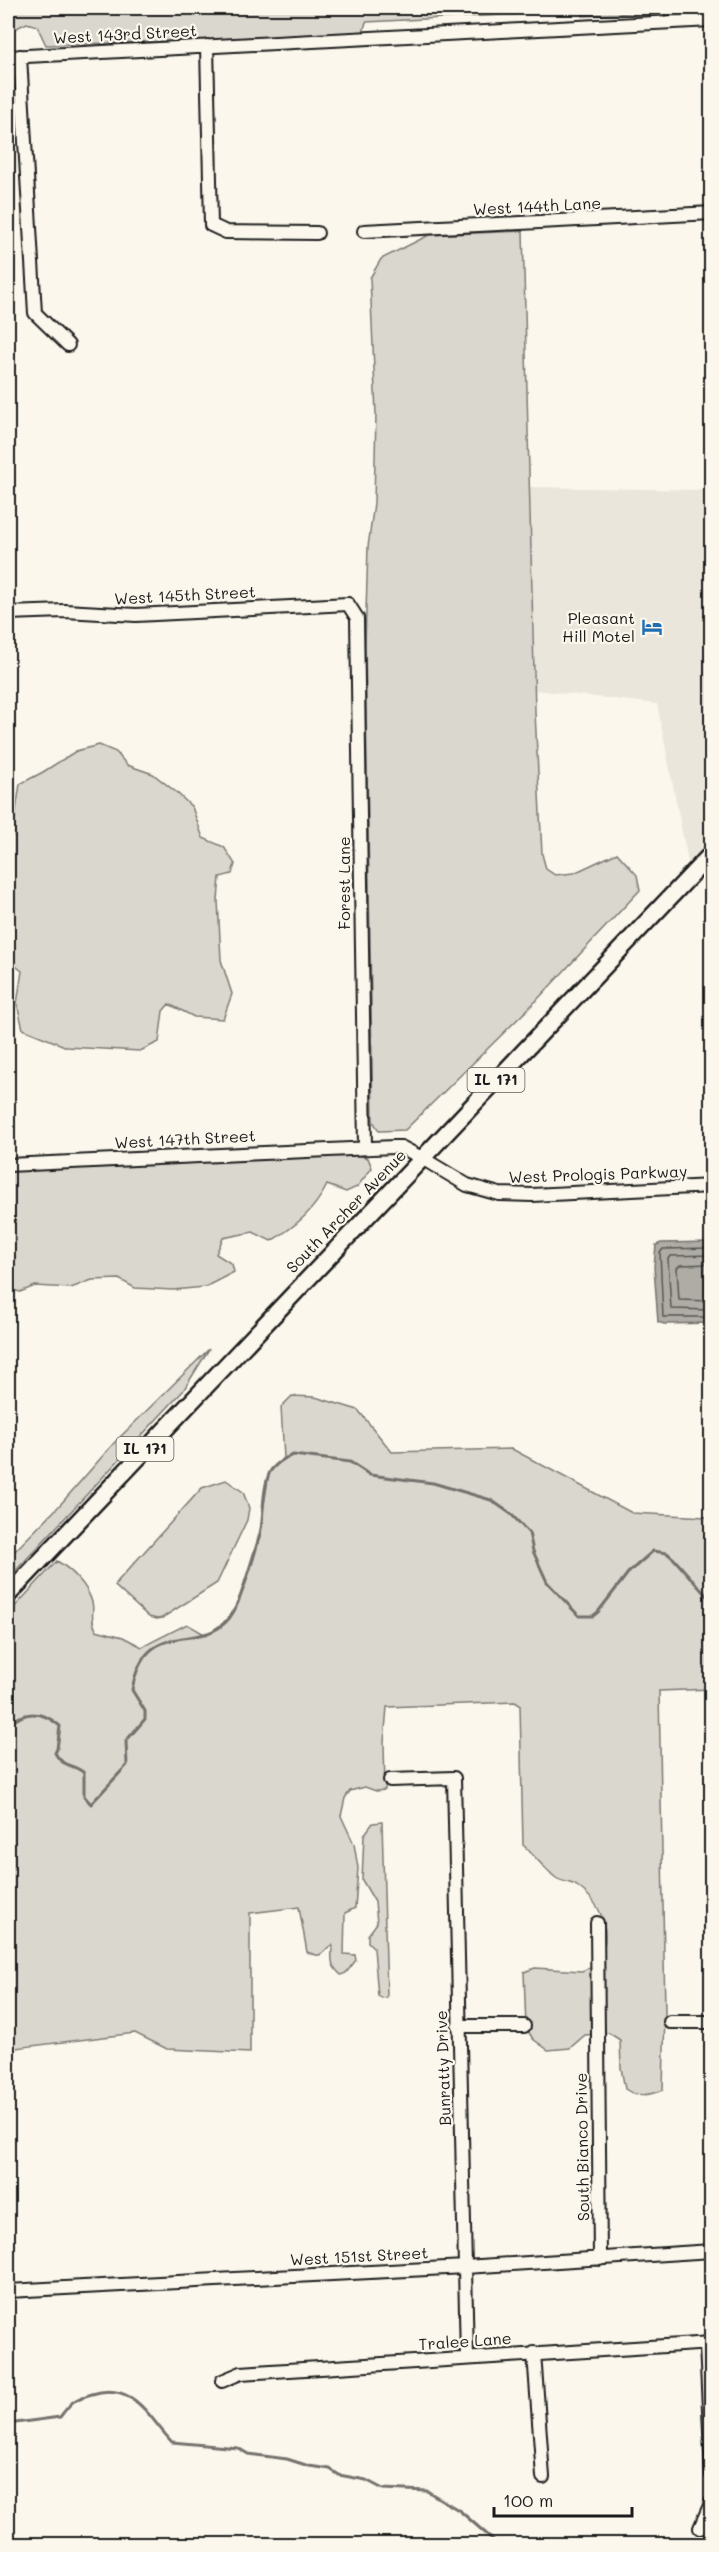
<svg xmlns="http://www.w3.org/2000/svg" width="719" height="2552" font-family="Mali,sans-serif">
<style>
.built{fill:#eae6dc}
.green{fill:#dad7ce;stroke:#7b7a75;stroke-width:1.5}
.water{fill:#afaca5;stroke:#74726e;stroke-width:1.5}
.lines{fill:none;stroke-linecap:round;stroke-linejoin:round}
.shore{stroke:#575653;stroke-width:1.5}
.stream{stroke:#74726e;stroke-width:3}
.minor-casing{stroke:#1c1c1c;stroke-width:16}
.major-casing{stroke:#1c1c1c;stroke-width:20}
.minor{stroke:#fbf7ec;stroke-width:12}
.major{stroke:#fbf7ec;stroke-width:15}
.labels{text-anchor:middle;stroke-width:4.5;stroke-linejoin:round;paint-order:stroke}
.shield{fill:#fbf7ec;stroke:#5f5e5a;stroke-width:1.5}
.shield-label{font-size:15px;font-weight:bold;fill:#1c1c1c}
.street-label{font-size:16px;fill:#1c1c1c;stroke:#fbf7ec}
.poi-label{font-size:16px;fill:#1c1c1c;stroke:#fbf7ec;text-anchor:end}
</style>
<rect width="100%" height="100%" fill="#fbf7ec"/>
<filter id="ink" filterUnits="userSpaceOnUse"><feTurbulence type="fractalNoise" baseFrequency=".0167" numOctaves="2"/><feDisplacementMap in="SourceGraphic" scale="12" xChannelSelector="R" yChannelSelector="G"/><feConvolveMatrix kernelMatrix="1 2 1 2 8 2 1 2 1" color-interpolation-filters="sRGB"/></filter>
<g filter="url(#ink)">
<path class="built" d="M530 487 707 490 712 653V844L689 867 657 704 535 690Z"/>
<path class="green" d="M8 8H703L583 16 582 11 366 22 363 32 212 40 46 45 37 26 27 23 8 32Z
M523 231 535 712 542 854 546 869 555 875 574 873 617 853 637 875 640 890 536 1001 405 1130 379 1131 373 1121 365 645 368 547 374 503 376 414 370 278 381 259 429 235Z
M99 745 116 752 127 765 153 774 176 792 192 807 203 838 224 847 235 864 232 874 220 877 218 900 221 960 232 994 223 1019 194 1017 169 1004 163 1011 159 1042 140 1051 67 1047 23 1029 17 1004 22 971 8 960V840L12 837 20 784 43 772 76 751Z
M346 1152 368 1158 372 1168 357 1187 346 1192 327 1185C314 1211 295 1227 271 1241L253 1232 223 1238 216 1254 232 1264 234 1272 205 1287 173 1290 135 1288 119 1279 92 1280 71 1288 35 1286 20 1292 8 1289V1165Z
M209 1349 183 1391 8 1579V1558L59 1506 114 1443Z
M292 1396 315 1397 358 1410 392 1452 512 1449 632 1513 706 1517 711 1521V1689L659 1691 665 2011 663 2090C649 2095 638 2098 625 2089L621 2068 620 2040 609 2033 585 2035 570 2048 548 2050 533 2039 526 2028 524 1972 535 1968 582 1971 600 1963C611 1932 605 1906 577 1886 571 1882 562 1882 556 1878 544 1869 534 1855 523 1845L520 1705 515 1702 387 1707 384 1742 385 1790 376 1791 365 1787 350 1791 345 1798 341 1816 354 1844 358 1868 355 1908 345 1913 344 1954 355 1955 356 1960 346 1973 341 1975C329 1964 332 1959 332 1945 320 1951 325 1960 307 1952L299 1907 250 1913V2053L167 2049 135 2033 8 2049V1614L57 1561C72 1570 87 1585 92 1602 95 1613 89 1616 96 1630L123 1637 142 1647 187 1624 206 1635 223 1623 234 1610 240 1596 260 1532 269 1473 284 1458 281 1407Z
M226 1480 243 1492 249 1508 247 1520 217 1583 162 1618 157 1619 149 1617 115 1586 117 1582 202 1488Z
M382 1822 387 1997 382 1998 378 1996 374 1948 368 1942V1935L377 1923 375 1902 362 1880 364 1835 373 1823Z"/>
<path class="water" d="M711 1242V1323L664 1324 658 1322 654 1267 656 1245 661 1243Z"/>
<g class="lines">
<path class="shore" d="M712 1248 663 1249 660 1253 663 1317H712
M712 1255 670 1256 668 1259 671 1309 712 1310
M712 1264 680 1265 677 1268 679 1300 712 1301"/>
<path class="stream" d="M8 1726C25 1709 42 1711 60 1726L57 1749 55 1753C64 1769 73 1763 84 1773V1796L91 1804 127 1765 126 1741 145 1719V1711L132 1690C146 1610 207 1660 234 1611 243 1593 257 1549 261 1529 264 1512 262 1490 269 1474 272 1466 284 1458 293 1455L350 1462 370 1475 433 1483 491 1500 511 1514 529 1533 533 1551 547 1582 579 1616H593L598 1612 628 1573 653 1551 667 1553 674 1559 712 1602
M8 2424 60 2417C72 2401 74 2399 92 2394 134 2381 148 2417 172 2442L238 2448 248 2454 287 2459 309 2466 330 2469 339 2475 366 2480 383 2489 427 2491 460 2511 498 2544"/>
<g class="minor-casing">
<path id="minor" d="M207 46 211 225 226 232 317 233
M20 56 35 313 68 345
M8 57 712 20
M364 231 712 213
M8 613 65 611 136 615 348 604 357 618 365 1147
M8 1165 394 1147H401L422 1158 467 1185 499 1194 532 1195 712 1186
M390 1780 454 1778 467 2357
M597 1923 600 2259
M670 2022H712
M458 2026H524
M8 2291 465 2267 712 2251
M706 2344 712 2475
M534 2353 543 2477
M222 2381 241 2373 712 2343
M700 2528 712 2501"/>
</g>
<g class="major-casing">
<path id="major" d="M8 1595 712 853"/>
</g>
<use href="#minor" class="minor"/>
<use href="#major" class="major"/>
</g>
</g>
<defs>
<g id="hotel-bare" transform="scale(1.62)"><path d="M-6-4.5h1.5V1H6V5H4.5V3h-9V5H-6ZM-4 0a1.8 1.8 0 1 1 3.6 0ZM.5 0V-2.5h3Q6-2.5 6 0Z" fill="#1f6fb2" stroke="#fbf7ec" stroke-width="2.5" paint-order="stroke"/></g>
</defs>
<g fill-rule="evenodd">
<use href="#hotel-bare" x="652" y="627"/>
</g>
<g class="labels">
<g class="shield">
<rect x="467.5" y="1068" width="57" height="24" rx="4.5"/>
<rect x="116.5" y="1437" width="57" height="24" rx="4.5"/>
</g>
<g class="shield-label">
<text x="496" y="1085">IL 171</text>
<text x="145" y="1454">IL 171</text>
</g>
<g class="street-label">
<text transform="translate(125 34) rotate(-3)" y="6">West 143rd Street</text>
<text transform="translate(537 206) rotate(-3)" y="6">West 144th Lane</text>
<text transform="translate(185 595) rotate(-3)" y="6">West 145th Street</text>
<text transform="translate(344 883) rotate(-90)" y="6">Forest Lane</text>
<text transform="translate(185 1139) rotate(-3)" y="6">West 147th Street</text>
<text transform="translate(598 1174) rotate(-2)" y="6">West Prologis Parkway</text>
<text transform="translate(346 1211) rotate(-46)" y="6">South Archer Avenue</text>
<text transform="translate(443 2068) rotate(-92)" y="6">Bunratty Drive</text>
<text transform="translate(582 2147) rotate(-91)" y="6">South Bianco Drive</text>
<text transform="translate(359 2256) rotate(-3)" y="6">West 151st Street</text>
<text transform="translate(465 2341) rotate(-4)" y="6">Tralee Lane</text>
</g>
<g class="poi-label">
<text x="635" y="624">Pleasant<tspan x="635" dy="18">Hill Motel</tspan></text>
</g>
</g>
<rect width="719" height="2552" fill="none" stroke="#fbf7ec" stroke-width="30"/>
<rect x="15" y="15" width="689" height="2522" fill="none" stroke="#1c1c1c" stroke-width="2" filter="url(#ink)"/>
<path d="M494 2507v9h138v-9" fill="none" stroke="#1c1c1c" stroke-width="3"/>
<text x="503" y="2507" font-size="18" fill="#1c1c1c" stroke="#fbf7ec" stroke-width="4.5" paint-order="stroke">100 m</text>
</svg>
